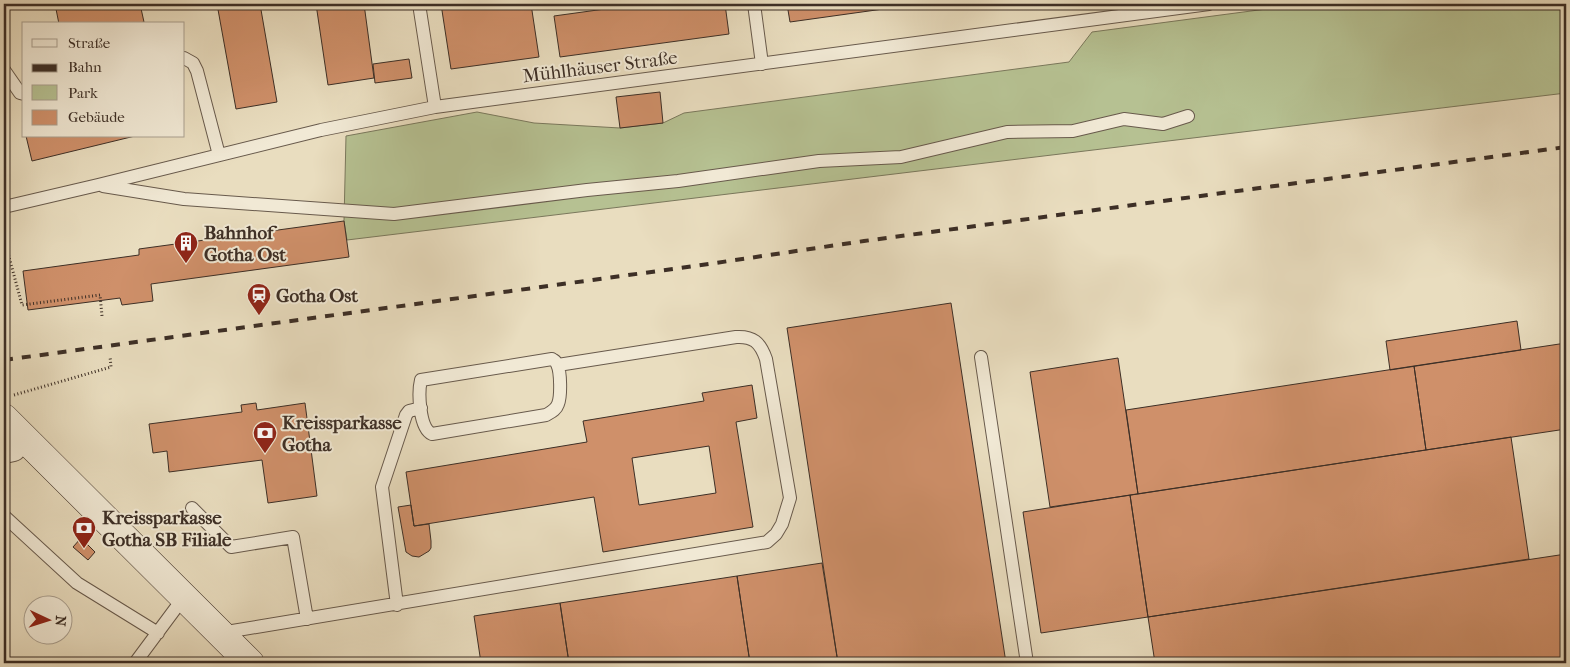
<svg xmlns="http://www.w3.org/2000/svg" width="1570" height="667" font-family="'IM FELL French Canon',serif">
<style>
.green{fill:#b6c192;stroke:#7a785c}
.building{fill:#cf906a;stroke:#3d2f26;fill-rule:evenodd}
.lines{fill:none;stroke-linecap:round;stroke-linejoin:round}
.lane-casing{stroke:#685a4c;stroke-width:14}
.street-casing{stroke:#685a4c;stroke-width:28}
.secondary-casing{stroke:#3d2f26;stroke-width:29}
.path{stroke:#3d2f26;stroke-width:3;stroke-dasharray:1 2.5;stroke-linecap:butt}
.lane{stroke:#f1e9d5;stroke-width:12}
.street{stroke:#f1e9d5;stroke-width:26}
.secondary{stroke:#f1e9d5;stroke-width:28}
.rail{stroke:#3d2f26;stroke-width:4;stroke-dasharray:9 9;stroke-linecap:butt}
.labels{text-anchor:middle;stroke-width:4;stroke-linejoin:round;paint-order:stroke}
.street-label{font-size:19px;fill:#3d2f26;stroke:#f1e9d5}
.poi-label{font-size:19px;font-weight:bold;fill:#3d2f26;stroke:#f1e9d5;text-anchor:start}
</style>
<rect width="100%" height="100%" fill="#e9ddbf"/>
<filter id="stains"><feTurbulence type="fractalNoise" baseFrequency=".004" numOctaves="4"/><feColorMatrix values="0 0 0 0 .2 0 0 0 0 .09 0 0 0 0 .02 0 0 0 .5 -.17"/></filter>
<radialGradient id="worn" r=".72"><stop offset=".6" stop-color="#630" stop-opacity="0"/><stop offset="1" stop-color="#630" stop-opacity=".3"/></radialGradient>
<path class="green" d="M1304 4H1566V93L347 240 344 221 346 136 477 112 534 123 620 128 663 123 684 113 1069 62 1092 32Z"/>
<path class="building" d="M55 4H140L144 22 135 24H59Z
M217 4H260L277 102 236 109Z
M316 4H364L374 78 328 85Z
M441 4H531L539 57 451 69Z
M641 4H725L729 34 560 57 554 16Z
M787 4H919L790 22Z
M409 59 412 78 375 83 373 64Z
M660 92 663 123 620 128 616 97Z
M26 136H135L32 161Z
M344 221 349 257 151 284 153 301 122 305 120 298 28 310 23 271 139 255V249Z
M951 303 1006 663H838L787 328Z
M1517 321 1521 350 1390 370 1386 341Z
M1566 343V429L1426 450 1414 366Z
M1118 358 1138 494 1050 507 1030 372Z
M1414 366 1426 450 1138 494 1126 410Z
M752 385 757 418 736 422 753 527 603 552 594 497 414 526 406 472 587 442 583 421 704 401 702 393ZM709 446 716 493 639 505 632 458Z
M256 403 257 410 305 403 317 496 268 503 262 460 169 472 167 451 153 453 149 424 242 412 241 405Z
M1511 437 1529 559 1148 617 1130 495Z
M1130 495 1148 617 1041 633 1023 512Z
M411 505 414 526 429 524 431 541V548L429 551 419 557 412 556 406 552 398 507Z
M81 538 95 552 88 560 73 547Z
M1566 554V663H1155L1148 617Z
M822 563 838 663H750L737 576Z
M737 576 750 663H569L560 603Z
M560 603 569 663H481L474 616Z"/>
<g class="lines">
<g class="lane-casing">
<path id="lane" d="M419 4 435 107
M754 4 762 64
M184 58 193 63 197 71 219 155
M4 70 20 93 24 94
M103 186 184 199 394 214 587 190 678 181 819 161 901 157 1007 132 1073 131 1124 119 1163 124 1188 116
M4 207 98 185 321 130 435 107 1209 4
M981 357 1027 663
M552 359C555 361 556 361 557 364 561 372 561 397 558 404 556 410 551 412 546 415L432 434C419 428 418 392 421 380Z
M192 508 231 547 293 537 307 619
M4 516 77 583 158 633
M397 605 382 487 406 415 409 411 421 408
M220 633 767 542 776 534 782 524 790 498 766 359C760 342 753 336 736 337L558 365
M135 663 184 597"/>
</g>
<g class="street-casing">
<path id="street" d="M4 450 13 448"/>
</g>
<g class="secondary-casing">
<path id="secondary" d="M4 418 250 663"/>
</g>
<path class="path" d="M4 238 22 305 100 295 102 316
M14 395 111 367 110 356"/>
<use href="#lane" class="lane"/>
<use href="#street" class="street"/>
<use href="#secondary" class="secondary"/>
<path class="rail" d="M4 360 695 266 864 241 1566 147"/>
</g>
<defs>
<g id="building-pin" transform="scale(1.25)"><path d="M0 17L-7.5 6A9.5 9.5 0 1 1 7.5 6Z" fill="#8f2418" stroke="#f1e9d5"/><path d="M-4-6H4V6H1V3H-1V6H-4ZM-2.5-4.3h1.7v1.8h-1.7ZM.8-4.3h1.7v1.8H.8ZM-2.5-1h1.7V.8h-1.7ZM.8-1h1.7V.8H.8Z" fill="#fff"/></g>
<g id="station-pin" transform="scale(1.25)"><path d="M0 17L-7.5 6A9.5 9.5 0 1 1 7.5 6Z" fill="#8f2418" stroke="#f1e9d5"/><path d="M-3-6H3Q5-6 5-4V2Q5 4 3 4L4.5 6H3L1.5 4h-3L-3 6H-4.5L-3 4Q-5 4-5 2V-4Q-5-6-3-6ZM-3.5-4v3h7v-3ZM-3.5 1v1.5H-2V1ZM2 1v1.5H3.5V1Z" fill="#fff"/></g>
<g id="bank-pin" transform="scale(1.25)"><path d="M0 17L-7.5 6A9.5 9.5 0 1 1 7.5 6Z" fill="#8f2418" stroke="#f1e9d5"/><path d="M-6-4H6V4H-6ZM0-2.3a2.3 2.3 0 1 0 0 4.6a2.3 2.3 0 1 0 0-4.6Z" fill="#fff"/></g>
</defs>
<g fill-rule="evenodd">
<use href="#building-pin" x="186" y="243"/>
<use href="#station-pin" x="259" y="295"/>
<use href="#bank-pin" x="265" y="433"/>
<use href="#bank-pin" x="84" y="528"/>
</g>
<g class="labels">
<g class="street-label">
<text transform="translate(600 66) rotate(-7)" y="7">Mühlhäuser Straße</text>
</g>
<g class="poi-label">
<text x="204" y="239">Bahnhof<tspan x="204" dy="22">Gotha Ost</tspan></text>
<text x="276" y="302">Gotha Ost</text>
<text x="282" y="429">Kreissparkasse<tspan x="282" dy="22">Gotha</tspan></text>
<text x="102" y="524">Kreissparkasse<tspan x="102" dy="22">Gotha SB Filiale</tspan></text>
</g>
</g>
<rect width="1570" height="667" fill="none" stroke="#e9ddbf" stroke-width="20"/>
<rect x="5" y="5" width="1560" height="657" fill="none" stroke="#3d2f26" stroke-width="2.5"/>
<rect x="10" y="10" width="1550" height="647" fill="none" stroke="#3d2f26"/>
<rect x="22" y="22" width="162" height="115" fill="#f1e9d5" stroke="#a99f8f"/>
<rect x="32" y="39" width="25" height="8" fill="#f1e9d5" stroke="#a99f8f"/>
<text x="68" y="48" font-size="15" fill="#3d2f26">Straße</text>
<rect x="32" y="64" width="25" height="8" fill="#3d2f26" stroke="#a99f8f"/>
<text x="68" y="72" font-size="15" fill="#3d2f26">Bahn</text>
<rect x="32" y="85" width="25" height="15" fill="#b6c192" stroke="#a99f8f"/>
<text x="68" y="98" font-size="15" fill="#3d2f26">Park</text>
<rect x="32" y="110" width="25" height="15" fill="#cf906a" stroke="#a99f8f"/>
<text x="68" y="122" font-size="15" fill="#3d2f26">Gebäude</text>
<g transform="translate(48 620) rotate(94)"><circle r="24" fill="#f1e9d5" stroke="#a99f8f"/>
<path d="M0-4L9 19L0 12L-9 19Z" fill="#8f2418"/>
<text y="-8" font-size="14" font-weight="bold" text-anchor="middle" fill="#3d2f26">N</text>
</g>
<rect width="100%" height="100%" filter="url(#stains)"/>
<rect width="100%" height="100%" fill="url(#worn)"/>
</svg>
